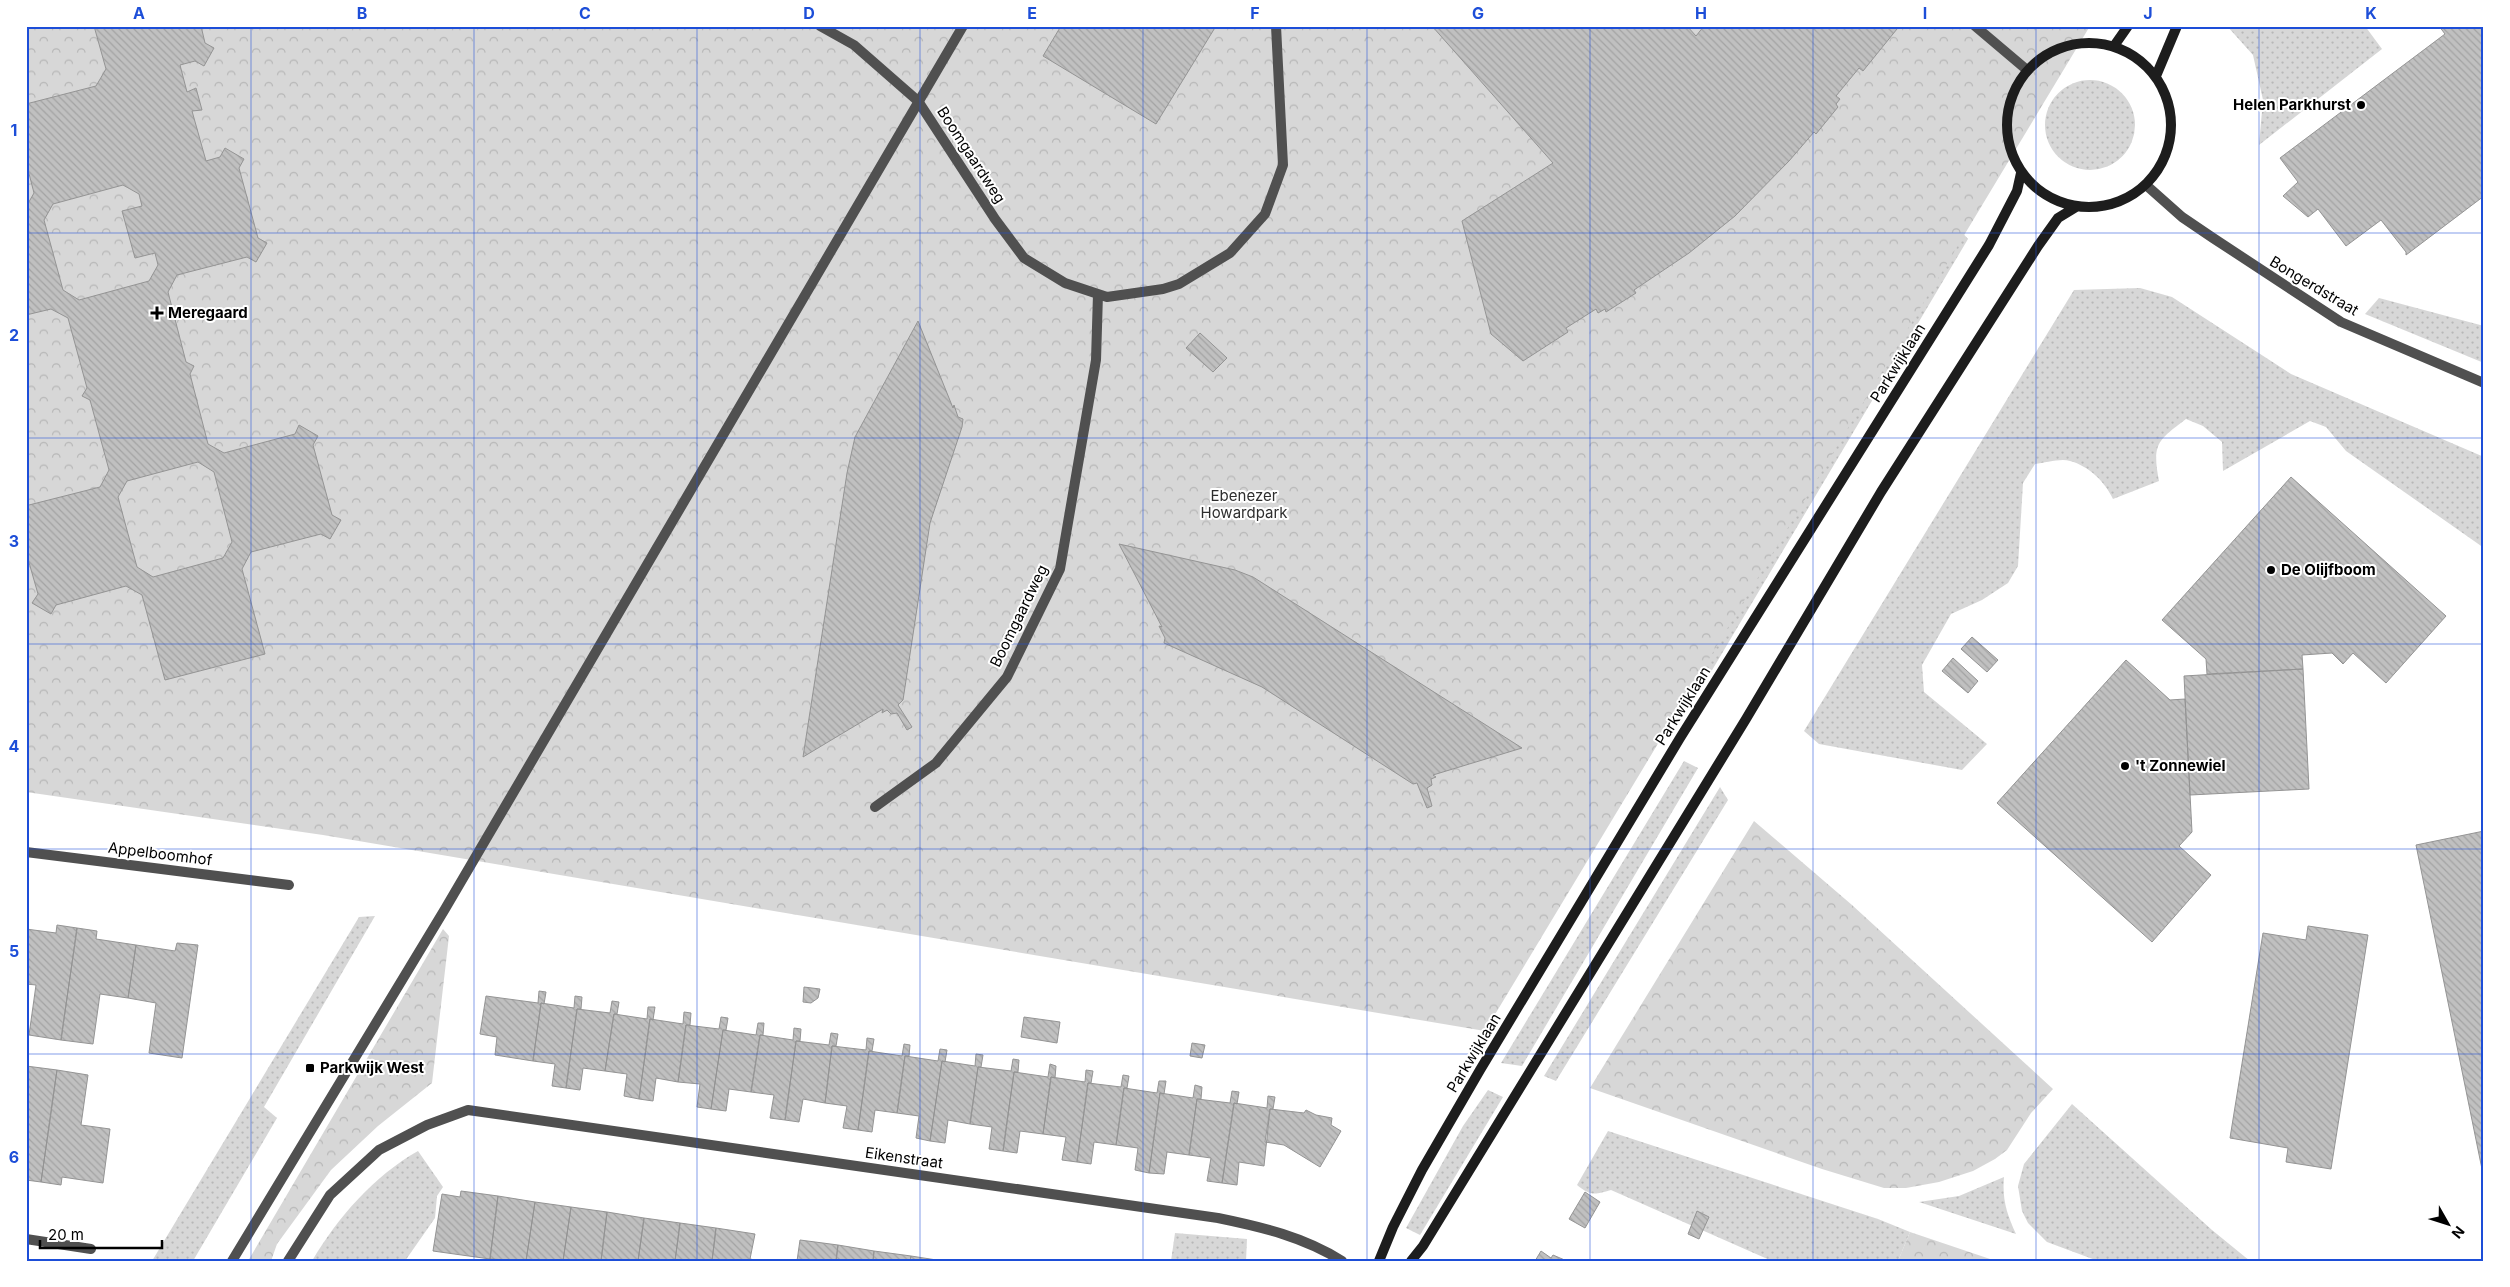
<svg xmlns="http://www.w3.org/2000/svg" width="2510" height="1287" font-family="Inter,sans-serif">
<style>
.grass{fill:url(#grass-dots)}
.forest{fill:url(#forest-crowns)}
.building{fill:url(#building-back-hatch);stroke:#949494;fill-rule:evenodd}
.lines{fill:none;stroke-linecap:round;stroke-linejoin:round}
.lane{stroke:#505050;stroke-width:10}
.street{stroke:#505050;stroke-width:10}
.secondary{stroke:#1d1d1d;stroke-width:10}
.grid{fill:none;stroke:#1d4ed8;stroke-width:1;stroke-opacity:0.55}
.poi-dot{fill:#000;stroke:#fff;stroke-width:2}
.labels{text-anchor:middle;stroke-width:4;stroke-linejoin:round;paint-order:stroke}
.poi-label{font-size:15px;font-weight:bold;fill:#000;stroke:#fff;text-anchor:start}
.street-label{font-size:15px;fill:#000;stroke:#fff}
.park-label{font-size:15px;fill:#2e2e2e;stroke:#fff}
.neatline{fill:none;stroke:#1d4ed8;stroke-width:2}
.grid-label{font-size:16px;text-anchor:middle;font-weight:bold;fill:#1d4ed8}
</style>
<defs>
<pattern id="grass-dots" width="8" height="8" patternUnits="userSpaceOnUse" patternTransform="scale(1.25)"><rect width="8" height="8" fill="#d7d7d7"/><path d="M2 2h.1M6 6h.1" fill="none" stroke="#b7b7b7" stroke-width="1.8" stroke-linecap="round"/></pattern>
<pattern id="forest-crowns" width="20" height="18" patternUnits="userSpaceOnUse" patternTransform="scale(1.25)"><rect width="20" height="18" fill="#d7d7d7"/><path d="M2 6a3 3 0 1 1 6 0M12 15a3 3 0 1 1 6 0" fill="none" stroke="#b7b7b7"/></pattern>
<pattern id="building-back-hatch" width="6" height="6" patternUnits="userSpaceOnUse" patternTransform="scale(1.25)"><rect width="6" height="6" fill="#c0c0c0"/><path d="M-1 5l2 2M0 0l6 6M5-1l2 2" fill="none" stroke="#a3a3a3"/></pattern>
</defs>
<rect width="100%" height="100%" fill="#fff"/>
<path class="grass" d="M2227 26H2365L2382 49 2259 145 2263 100 2253 55Z
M2045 125a45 45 0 1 1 90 0a45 45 0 1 1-90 0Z
M1937 204 1968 239 1705 682 1695 672Z
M2140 288 2172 297 2291 374 2484 457V548L2346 451 2326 427 2310 421 2223 471 2222 442 2203 426 2186 419C2157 441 2152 444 2159 481L2113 499C2105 482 2089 466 2070 461 2061 458 2045 463 2035 464L2023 483 2018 566 2008 583 1982 600 1951 614 1922 665 1924 692 1987 744 1962 770 1819 744 1804 731 2074 290Z
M2379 298 2484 326V363L2365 314Z
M1684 761 1698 768 1522 1066 1501 1063Z
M1720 787 1728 800 1556 1081 1544 1076Z
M375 916 264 1107 277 1118 193 1261H152L359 917Z
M1488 1090 1503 1097 1420 1235 1406 1228 1463 1126Z
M2072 1104 2212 1230 2250 1261H2098L2047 1242 2028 1223 2022 1211 2018 1186 2024 1164Z
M1608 1131 1878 1219 1910 1232 1898 1261H1772L1611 1190C1594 1195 1591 1196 1577 1185Z
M418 1151 443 1187 437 1196 435 1218 405 1261H312C338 1217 374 1176 418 1151Z
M2004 1177C2002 1200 2007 1214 2016 1234L1919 1202 1959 1196Z
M1175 1233 1247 1239 1246 1261H1171Z"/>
<path class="forest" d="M26 26H2090L1485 1031 323 835 26 792Z
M1754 821 1852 905 2053 1089 2031 1113 2007 1150 1995 1159 1973 1171 1939 1182 1906 1188H1884L1822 1169 1590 1088Z
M443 929 449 936 432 1083 378 1126 331 1170 277 1244 271 1261H248Z
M1910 1232 1996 1261H1898Z"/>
<path class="building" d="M94 26H201L205 43 214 48 204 66 195 61 180 65 187 92 196 88 202 110 192 111 206 161 220 157 225 148 244 159 239 168 258 238 267 243 256 262 247 257 177 275 168 292 186 362 194 366 190 374 208 444 224 453 295 434 299 425 318 436 313 445 332 515 341 520 330 539 321 534 251 552 242 569 265 654 165 680 142 595 126 586 56 605 51 614 32 603 38 594 26 552V504L29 505 100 487 109 470 90 400 82 396 87 388 68 318 51 309 26 315V207L34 193 26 162V104L96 86 106 69ZM123 185 139 194 142 206 122 211 135 258 155 253 158 265 149 281 79 300 63 290 44 220 53 204ZM198 462 214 472 232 542 223 558 153 577 137 567 118 497 127 481Z
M1061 26H1216L1156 124 1043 56Z
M1432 26H1687L1696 36 1704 26H1895L1897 29 1863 71 1859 68 1836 96 1840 99 1836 104 1838 107 1816 134 1814 132 1789 161 1735 216 1689 253 1634 290 1636 293 1606 312 1605 309 1598 313 1596 309 1566 328 1568 332 1523 361 1491 334 1462 221 1553 163Z
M2439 26H2484V196L2406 255V252L2381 220 2346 246 2318 209 2308 217 2283 196 2298 182 2280 158 2445 34Z
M918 321 953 408 954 405 958 417 963 419 962 427 930 523 903 700 898 705 912 727 907 730 897 713 891 714 887 710 882 713 883 709 803 757 847 473 855 437Z
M1200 333 1227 358 1213 372 1186 348Z
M2291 477 2446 616 2386 683 2353 653 2343 664 2332 653 2302 655 2303 669 2207 674 2206 659 2162 620Z
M1119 544 1235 570 1253 577 1522 748 1433 775 1436 777 1431 779 1432 785 1427 788 1432 806 1427 808 1417 783 1413 784 1262 687 1164 643 1165 638 1159 626 1162 627Z
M1972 637 1998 660 1987 672 1961 649Z
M1953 658 1978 681 1968 693 1942 671Z
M2126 660 2170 700 2185 699 2192 832 2179 846 2211 875 2152 942 1997 803Z
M2303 669 2309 789 2190 795 2184 676Z
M2484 831V1179L2416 845Z
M57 925 77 928 61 1040 29 1035 36 985 26 984V929L56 933Z
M2308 926 2368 935 2331 1169 2286 1162 2288 1148 2230 1138 2263 933 2306 940Z
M77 928 97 931 96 939 136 945 128 998 100 994 93 1044 61 1040Z
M177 943 198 945 182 1058 149 1053 156 1003 128 998 136 945 175 951Z
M804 987 820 989 818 998 811 1003 803 1002Z
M539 991 546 992 544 1004 541 1003 533 1061 495 1055 497 1037 480 1034 486 996 538 1003Z
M575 996 582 997 581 1009H577L566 1088 552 1086 555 1064 533 1061 541 1003 574 1008Z
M612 1001 619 1002 617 1014H614L605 1071 583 1068 580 1090 566 1088 577 1009 610 1013Z
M648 1007H655L653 1020 650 1019 639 1099 624 1096 627 1074 605 1071 614 1014 647 1019Z
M684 1012 691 1013 690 1025H686L678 1082 656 1078 653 1101 639 1099 650 1019 683 1024Z
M721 1017 728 1018 726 1030H723L711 1109 697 1107 700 1084 678 1082 686 1025 719 1029Z
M1024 1017 1060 1022 1057 1043 1021 1037Z
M758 1023H764L763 1035H760L751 1092 729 1089 726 1111 711 1109 723 1030 756 1035Z
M794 1028 801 1029 800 1041H796L785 1120 770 1118 774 1095 751 1092 760 1035 793 1040Z
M831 1033 838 1034 836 1046H832L825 1103 803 1099 799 1122 785 1120 796 1041 829 1045Z
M867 1038 874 1039 872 1051H869L858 1130 843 1128 847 1106 825 1103 832 1046 866 1050Z
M1192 1043 1205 1045 1202 1058 1190 1056Z
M904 1044 910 1045 909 1056H905L897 1113 875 1110 872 1132 858 1130 869 1051 902 1056Z
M940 1049 947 1050 945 1062 942 1061 930 1141 916 1138 919 1116 897 1113 905 1056 938 1061Z
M976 1054 983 1055 981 1067H978L970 1124 948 1120 945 1143 930 1141 942 1061 975 1066Z
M1013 1059 1019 1060 1018 1072H1014L1003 1151 989 1149 992 1127 970 1124 978 1067 1011 1071Z
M1050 1064 1056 1066 1055 1078 1051 1077 1043 1134 1020 1131 1017 1153 1003 1151 1014 1072 1048 1077Z
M26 1066 57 1070 41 1182 26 1180Z
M57 1070 88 1075 81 1125 110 1129 103 1183 62 1177 61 1185 41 1182Z
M1086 1070 1093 1071 1091 1083H1088L1077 1162 1062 1160 1066 1137 1043 1134 1051 1077 1085 1082Z
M1123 1075 1129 1076 1127 1088H1124L1116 1145 1094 1142 1091 1164 1077 1162 1088 1083 1121 1087Z
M1159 1081H1166L1164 1094 1160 1093 1149 1173 1135 1170 1138 1148 1116 1145 1124 1088 1157 1093Z
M1195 1085 1202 1087 1201 1099H1197L1189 1155 1167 1152 1164 1174 1149 1173 1160 1093 1193 1098Z
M1232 1091 1239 1092 1237 1104 1234 1103 1222 1183 1207 1181 1211 1158 1189 1155 1197 1099 1230 1103Z
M1268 1096 1275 1097 1273 1109H1270L1264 1166 1239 1162 1237 1185 1222 1183 1234 1103 1267 1108Z
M1270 1109 1304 1113 1306 1110 1316 1115 1332 1118 1331 1125 1341 1131 1320 1167 1284 1145 1265 1142Z
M461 1191 498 1196 490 1259 433 1251 442 1194 460 1197Z
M1585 1192 1600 1202 1585 1228 1569 1219Z
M498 1196 535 1202 526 1261 490 1259Z
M535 1202 571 1207 563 1261H526Z
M571 1207 607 1212 601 1261H563Z
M1697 1211 1709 1217 1699 1239 1688 1234Z
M607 1212 644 1218 638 1261H601Z
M644 1218 680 1223 675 1261H638Z
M680 1223 716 1228 712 1261H675Z
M716 1228 755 1234 750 1259 760 1261H712Z
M800 1240 838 1245 836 1261H797Z
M838 1245 874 1251 873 1261H836Z
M874 1251 911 1256 910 1261H873Z
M1541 1251 1551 1258 1553 1255 1567 1261H1535Z
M911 1256 943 1261H910Z"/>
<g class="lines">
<path class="lane" d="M232 1261 445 909 963 26"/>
<path class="street" d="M820 26 854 45 918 101 995 219 1024 258 1065 283 1107 297 1163 289 1179 284 1230 253 1265 214 1283 165 1276 26
M1975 26 2027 70
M2146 185 2182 217 2213 238 2341 322 2484 383
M875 807 936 763 1007 677 1060 569 1096 360 1098 294
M26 852 289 885
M26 1239 91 1249
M288 1261 330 1195 379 1150 427 1125 468 1110 1218 1218C1262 1227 1304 1237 1342 1261"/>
<path class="secondary" d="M2007 125a82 82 0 1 1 164 0a82 82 0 1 1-164 0Z
M2114 46 2128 26
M2156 76 2177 26
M1379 1261 1393 1227 1422 1170 1480 1070 1680 738 1989 245 2017 191 2021 173
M1411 1261 1423 1246 1746 719 1881 492 2038 246 2058 218 2076 207"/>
</g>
<path class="grid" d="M251 26V1261M474 26V1261M697 26V1261M920 26V1261M1143 26V1261M1367 26V1261M1590 26V1261M1813 26V1261M2036 26V1261M2259 26V1261M26 233H2484M26 438H2484M26 644H2484M26 849H2484M26 1054H2484"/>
<g class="poi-dot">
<circle cx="2361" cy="105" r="5"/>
<path d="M154.5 305.5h5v5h5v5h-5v5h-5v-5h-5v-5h5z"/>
<circle cx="2271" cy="570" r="5"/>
<circle cx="2125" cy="766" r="5"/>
<rect x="305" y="1063" width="10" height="10" rx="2.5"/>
</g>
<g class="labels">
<g class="poi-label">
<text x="2351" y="110" text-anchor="end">Helen Parkhurst</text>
<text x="168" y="318">Meregaard</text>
<text x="2281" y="575">De Olijfboom</text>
<text x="2135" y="771">'t Zonnewiel</text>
<text x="320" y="1073">Parkwijk West</text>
</g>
<g class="street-label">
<text transform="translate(971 155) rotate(57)" y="5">Boomgaardweg</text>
<text transform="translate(2314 286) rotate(31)" y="5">Bongerdstraat</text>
<text transform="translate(1898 363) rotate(-58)" y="5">Parkwijklaan</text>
<text transform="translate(1019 616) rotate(-64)" y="5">Boomgaardweg</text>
<text transform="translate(1683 706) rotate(-58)" y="5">Parkwijklaan</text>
<text transform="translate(160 854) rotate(7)" y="5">Appelboomhof</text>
<text transform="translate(1474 1053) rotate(-59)" y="5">Parkwijklaan</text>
<text transform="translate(904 1158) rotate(8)" y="5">Eikenstraat</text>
</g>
<g class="park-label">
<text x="1244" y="501">Ebenezer<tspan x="1244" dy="17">Howardpark</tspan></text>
</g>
</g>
<rect width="2510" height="1287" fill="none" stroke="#ffffff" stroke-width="55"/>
<g transform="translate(2448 1224) rotate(129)" stroke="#ffffff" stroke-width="4" paint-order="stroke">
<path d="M0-4L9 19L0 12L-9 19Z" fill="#000000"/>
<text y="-8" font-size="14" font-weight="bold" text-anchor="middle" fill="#000000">N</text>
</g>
<path d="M40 1240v8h122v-8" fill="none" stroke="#000000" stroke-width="2.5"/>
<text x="48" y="1240" font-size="15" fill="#000000" stroke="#ffffff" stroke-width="4" paint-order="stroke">20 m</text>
<rect x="28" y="28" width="2454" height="1232" class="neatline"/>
<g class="grid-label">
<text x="139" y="19">A</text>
<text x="362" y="19">B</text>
<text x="585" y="19">C</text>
<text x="809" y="19">D</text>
<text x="1032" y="19">E</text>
<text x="1255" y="19">F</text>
<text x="1478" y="19">G</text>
<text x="1701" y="19">H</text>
<text x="1925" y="19">I</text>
<text x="2148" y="19">J</text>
<text x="2371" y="19">K</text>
<text x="14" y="136">1</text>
<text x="14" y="341">2</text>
<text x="14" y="547">3</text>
<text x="14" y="752">4</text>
<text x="14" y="957">5</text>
<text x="14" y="1163">6</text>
</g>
</svg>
